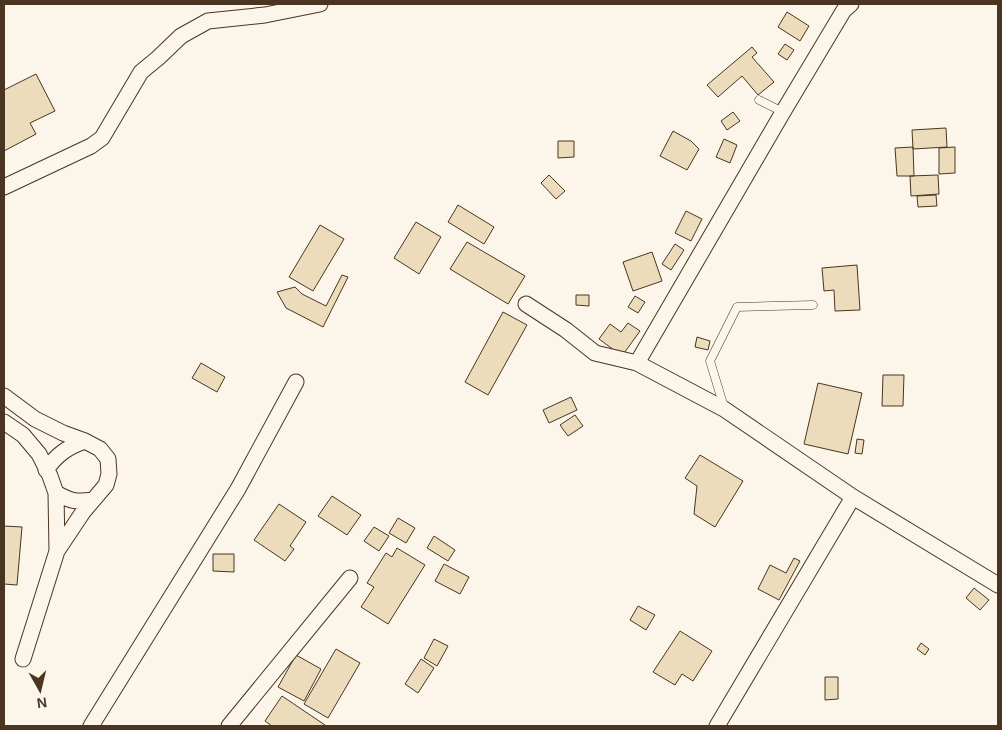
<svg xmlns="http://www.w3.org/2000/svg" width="1002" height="730" font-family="Helvetica,sans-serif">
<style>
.building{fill:#ecdcbc;stroke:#4a3520}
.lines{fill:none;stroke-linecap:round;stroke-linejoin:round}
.service-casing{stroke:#4a3520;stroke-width:9}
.minor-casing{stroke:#4a3520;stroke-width:17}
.service{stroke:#fbf6e9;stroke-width:8}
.minor{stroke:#fbf6e9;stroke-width:15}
</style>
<rect width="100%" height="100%" fill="#fbf6e9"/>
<path class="building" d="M787 12 809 26 800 41 778 27Z
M785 44 794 50 787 60 778 54Z
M752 47 757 53 752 57 774 82 758 95 742 76 718 97 707 85Z
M36 74 55 111 30 123 36 134 4 151V90Z
M733 112 740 121 727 130 721 121Z
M946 128 947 147 913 149 912 130Z
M673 131 691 141 699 149 687 170 660 156Z
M724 139 737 145 730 163 716 157Z
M558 141H574V157L558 158Z
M913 147 914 176H897L895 148Z
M955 147V173L939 174V148Z
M549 175 565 191 556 199 541 183Z
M938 175 939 194 911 196 910 176Z
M936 195 937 206 918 207 917 196Z
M458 205 494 227 484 244 448 222Z
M686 211 702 219 691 241 675 233Z
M416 222 441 237 419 274 394 258Z
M320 225 344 239 313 291 289 277Z
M467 242 525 276 508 304 450 269Z
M675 244 684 250 671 270 662 264Z
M652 252 662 281 633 291 623 262Z
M857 265 860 310 835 311 834 290 824 291 822 268Z
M342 275 348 277 323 327 286 308 277 292 295 287 302 294 326 306Z
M576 295H589V306L576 305Z
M635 296 645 302 638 313 628 307Z
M503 312 527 325 488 395 465 382Z
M628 323 640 331 622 356 599 339 610 324 621 332Z
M697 337 710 341 708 350 695 347Z
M201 363 225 377 217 392 192 378Z
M883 375H904L903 406H882Z
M818 383 862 393 848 454 804 444Z
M571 397 577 410 549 423 543 410Z
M575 415 583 426 568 436 560 425Z
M857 439 864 440 862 454 855 453Z
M700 455 743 481 715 527 694 514 697 486 685 478Z
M332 496 361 515 347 535 318 516Z
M279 504 306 522 290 546 294 549 285 561 254 540Z
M398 518 415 528 406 543 389 533Z
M4 526 22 527 17 585 4 584Z
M374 527 389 536 379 551 364 541Z
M434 536 455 550 448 561 427 548Z
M397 548 425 565 388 624 361 607 374 587 367 583 386 553 392 557Z
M213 554H234V572L213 571Z
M794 558 800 561 779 600 758 589 770 565 786 573Z
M444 564 469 577 460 594 435 581Z
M974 588 989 600 980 610 966 598Z
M638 606 655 615 646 630 630 620Z
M680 631 712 651 693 681 682 674 675 685 653 672Z
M434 639 448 646 437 666 424 658Z
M921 643 929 649 925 655 917 649Z
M336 649 360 663 328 718 304 704Z
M296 655 321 669 304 701 278 687Z
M421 659 434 668 418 693 405 684Z
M825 677H838V699L825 700Z
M282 696 325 725 324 726H272L265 721Z"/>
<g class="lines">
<g class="service-casing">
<path id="service" d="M759 100 783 112
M724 407 710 361 737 307 813 305"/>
</g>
<g class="minor-casing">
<path id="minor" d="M4 187 74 154 91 146 102 138 141 72 158 58 181 36 208 21 265 15 320 4
M526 304 566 330 595 353 637 363 724 409 853 497 998 585
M637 363 783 112 844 10 851 4
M4 396 35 419 63 433 85 441 100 449 108 459 109 474 106 485 83 512 57 551 23 659
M4 422 23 435 39 454 50 476 56 493 57 551
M46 470C57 454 68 447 85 441
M56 493C72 502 76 502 93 500
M91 726 238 489 296 382
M229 726 350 578
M717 726 853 497"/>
</g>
<use href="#service" class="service"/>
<use href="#minor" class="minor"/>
</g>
<rect width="1002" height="730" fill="none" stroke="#4a3520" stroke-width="10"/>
<g transform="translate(40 690) rotate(172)" stroke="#fbf6e9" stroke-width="4" paint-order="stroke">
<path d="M0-4L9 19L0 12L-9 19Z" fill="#4a3520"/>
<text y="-8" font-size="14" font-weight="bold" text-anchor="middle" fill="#4a3520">N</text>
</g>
</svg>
